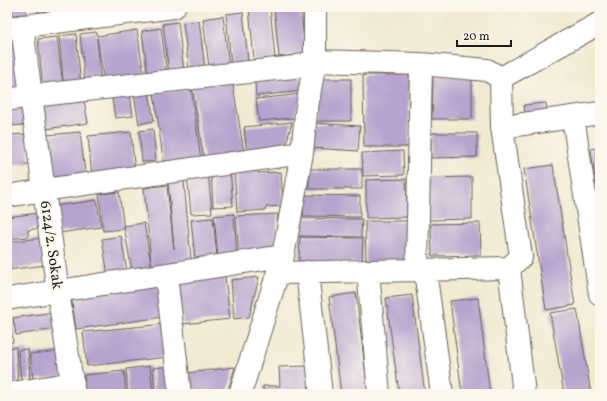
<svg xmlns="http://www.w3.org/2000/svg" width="607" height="401" font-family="Vollkorn,serif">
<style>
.building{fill:#b7a3ce}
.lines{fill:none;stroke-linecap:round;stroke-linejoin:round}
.minor-casing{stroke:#67645b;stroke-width:24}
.minor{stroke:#fff;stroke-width:22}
.labels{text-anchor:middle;stroke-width:4;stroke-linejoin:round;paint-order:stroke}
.street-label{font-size:15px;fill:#1c1c1c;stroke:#fbf7ec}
</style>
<rect width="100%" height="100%" fill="#fbf7ec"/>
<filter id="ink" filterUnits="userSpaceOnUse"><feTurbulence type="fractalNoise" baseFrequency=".025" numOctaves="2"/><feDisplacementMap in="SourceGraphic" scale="8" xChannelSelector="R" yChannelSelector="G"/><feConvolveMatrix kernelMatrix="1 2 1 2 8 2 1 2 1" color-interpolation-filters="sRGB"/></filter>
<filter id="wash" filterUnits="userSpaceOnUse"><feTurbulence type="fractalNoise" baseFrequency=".012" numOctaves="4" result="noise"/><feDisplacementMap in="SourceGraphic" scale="16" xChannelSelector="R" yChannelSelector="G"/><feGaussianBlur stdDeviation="0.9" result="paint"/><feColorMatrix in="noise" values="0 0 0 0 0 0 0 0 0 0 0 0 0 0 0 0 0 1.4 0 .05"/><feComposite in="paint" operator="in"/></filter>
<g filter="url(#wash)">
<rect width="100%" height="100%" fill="#f1e9d0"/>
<g id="blocks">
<path class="building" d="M12 7H25L26 14 13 15Z
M38 7H52V12L38 13Z
M54 7H69V13L55 14Z
M262 7H270L275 58 254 60 249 8Z
M274 7H301L305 54 279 57Z
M243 12 248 62 231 64 226 14Z
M223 16 229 65 209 67 203 19Z
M199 21 205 69 189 70 183 23Z
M178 22 184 72 169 74 163 24Z
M161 28 167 75 148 77 142 31Z
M137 30 144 76 104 82 97 38 101 84 85 85 80 34 96 32 97 36Z
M76 34 81 86 64 87 59 36Z
M57 37 63 87 43 89 38 39Z
M18 41 23 93 7 95V42Z
M363 75H409V147H364Z
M433 76 472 77V119H432Z
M301 77 303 91 256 96 255 82Z
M232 79 244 153 204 160 192 85Z
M316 79H351V121H316Z
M148 86 154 121 139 124 133 89Z
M129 88 133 116 115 118 111 91Z
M191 88 201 160 164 166 154 93Z
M302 94 294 118 259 121 256 99Z
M83 95 88 123 46 129 41 101Z
M546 103 547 112 525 115 524 105Z
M24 107 26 125 7 126V109Z
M292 122 284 152 247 156 244 127Z
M314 123 360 126 358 151 312 148Z
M153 129 156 161 142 162 139 131Z
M80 132 86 180 53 184 47 135Z
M131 132 135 173 92 177 88 136Z
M431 133H477V157L431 158Z
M28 134 29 164 7 165V135Z
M600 147V185L596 186 591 149Z
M403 151 404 175 363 176 362 153Z
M553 165 575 305 546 310 524 169Z
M258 166V173L281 172 283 206 266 207V210L237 212 234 168Z
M230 169 233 206 213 207 211 170Z
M309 169H362V189H309Z
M208 172 212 213 191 214 187 174Z
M472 177V219L428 220 427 178Z
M406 179 407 217 366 218V180Z
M184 181 191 260 175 261 176 266 152 269 144 188 167 185 174 249 168 182Z
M119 192 124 229 103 231 99 194Z
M304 195 360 196V217L303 216Z
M97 200 101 227 59 233 55 206Z
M39 213 41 228 28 230V237L7 239V217Z
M234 214 237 257 218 258 214 216Z
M278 214 274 255 239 257 236 216Z
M213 218 217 256 195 258 191 220Z
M298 218 362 219 361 237 297 236Z
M365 221H409L410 265 366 266Z
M144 223 152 269 132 272 124 226Z
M480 223 481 255 432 256 431 224Z
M121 236 127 272 108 275 102 239Z
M300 237 363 238 362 263 299 261Z
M42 238 46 265 7 270V242Z
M225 276 230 319 183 324 178 281Z
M259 277 249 317 234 319 231 280Z
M159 282 163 317 76 329 71 295Z
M356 293 368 394H341L329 297Z
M412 295 425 394H399L386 298Z
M478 298 490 394H462L450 301Z
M577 309 591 394H564L550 313Z
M54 312 56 329 16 335 13 318Z
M7 317H10L13 342 7 343Z
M165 324 168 357 87 366 83 332Z
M16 347 18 383H7V348Z
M28 349 30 380H21L18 350Z
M60 351 63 376 33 380 30 354Z
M150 366 153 394H128L126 369Z
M171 366 173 394H155L153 368Z
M310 366V394H263V386H280L279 367Z
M235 367 227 394H190L187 373Z
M124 371 126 394H85L84 375Z"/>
</g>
</g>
<g filter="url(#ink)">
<use href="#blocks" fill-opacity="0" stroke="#67645b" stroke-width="1"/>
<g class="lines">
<g class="minor-casing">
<path id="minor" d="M22 26 31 96 294 67 315 61 421 64 487 70 501 78
M8 28 174 7
M501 78 502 127 521 257 509 268 524 394
M501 78 600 23
M7 100 31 96 58 292 74 394
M573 117 600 294
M502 127 600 113
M7 196 44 190 302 153
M417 270 421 64
M425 270 442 394
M368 271 379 394
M307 272 321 394
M278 273 509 268
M166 275 180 394
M7 299 283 256
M7 394 73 383
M240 394 283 256 302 153 306 113 315 61V7"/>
</g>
<use href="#minor" class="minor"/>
</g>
</g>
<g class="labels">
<g class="street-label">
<text transform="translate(52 245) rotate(82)" y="5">6124/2. Sokak</text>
</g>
</g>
<rect width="607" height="401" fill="none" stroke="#fbf7ec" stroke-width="24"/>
<path d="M457 40v6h54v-6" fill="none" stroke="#1c1c1c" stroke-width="2"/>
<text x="463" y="40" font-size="12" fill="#1c1c1c" stroke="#fbf7ec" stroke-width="3" paint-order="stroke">20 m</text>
</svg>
